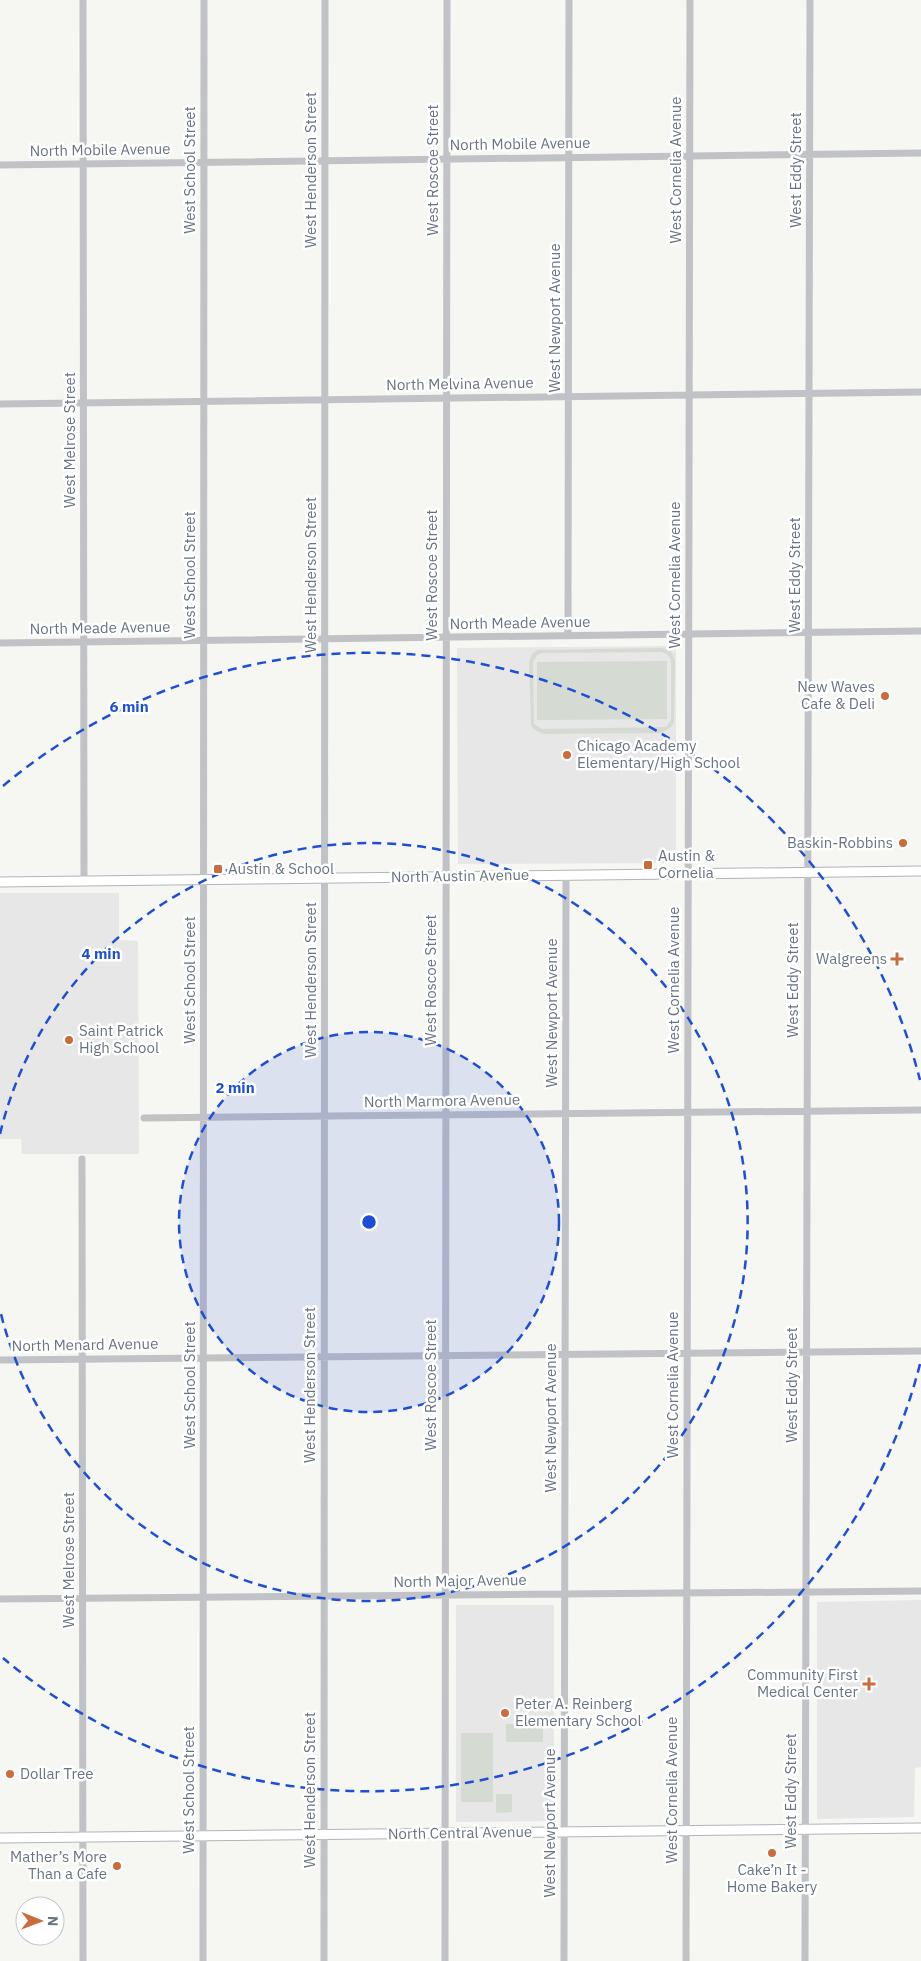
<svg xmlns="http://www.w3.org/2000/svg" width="921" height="1961" font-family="'IBM Plex Sans',sans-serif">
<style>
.built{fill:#e6e7e6}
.green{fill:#d5dad3;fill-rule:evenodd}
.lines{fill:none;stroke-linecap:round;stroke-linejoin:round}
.secondary-casing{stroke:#b0b4b8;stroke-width:11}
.street{stroke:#c0c2c6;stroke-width:7}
.secondary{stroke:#fff;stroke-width:9}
.ring{fill:none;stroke:#1d4ed8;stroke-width:2.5;stroke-dasharray:9 6}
.poi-dot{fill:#cb6c3d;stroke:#fff;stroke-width:2}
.labels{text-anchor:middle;stroke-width:5;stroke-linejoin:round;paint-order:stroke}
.street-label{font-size:15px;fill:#697480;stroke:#fff}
.poi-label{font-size:15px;fill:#697480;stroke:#fff;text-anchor:start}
.centre{fill:#1d4ed8;stroke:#fff;stroke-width:2.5}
.ring-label{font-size:15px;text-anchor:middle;font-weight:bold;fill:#1d4ed8;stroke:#fff;stroke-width:5;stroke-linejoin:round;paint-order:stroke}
</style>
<rect width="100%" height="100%" fill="#f6f6f3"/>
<path class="built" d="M676 646V863L458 864 457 648Z
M0 893H119V940L138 941 139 1154H22L21 1139H0Z
M921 1600V1767L915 1768 914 1817 817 1819V1602Z
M456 1605H554V1821L456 1822Z"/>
<path class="green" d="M662 648 671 651 675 661 674 721C672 729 666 729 661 733L543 734 535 730 531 725 529 662 532 654 537 650ZM661 652 667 654 671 660V720L666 727 542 729 534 724 533 662 537 655 542 653Z
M667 661V719L537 720V662Z
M506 1724H543V1742H506Z
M461 1733H493V1802H461Z
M496 1794H512V1812L496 1813Z"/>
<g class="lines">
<g class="secondary-casing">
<path id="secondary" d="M0 882 921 871
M0 1838 921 1828"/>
</g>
<path class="street" d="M83 0 84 881
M0 165 921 153
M0 404 921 392
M568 636 569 0
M0 643 921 631
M144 1118 921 1110
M82 1159 83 1961
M0 1360 921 1351
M0 1599 921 1591
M203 1961 204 0
M324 1961 325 0
M445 1961 447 0
M564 1961 566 875
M686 1961 690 0
M805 1961 810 0"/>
<use href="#secondary" class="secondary"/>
</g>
<circle cx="369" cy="1222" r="190" fill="#1d4ed8" fill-opacity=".12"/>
<g class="ring">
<circle cx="369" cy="1222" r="190"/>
<path d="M0 1134A379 379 0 1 1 0 1310"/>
<path d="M920 1364A569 569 0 0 1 3 1658M3 786A569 569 0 0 1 920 1080"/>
</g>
<g class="poi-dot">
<circle cx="885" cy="696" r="5"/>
<circle cx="567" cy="755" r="5"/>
<circle cx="903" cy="843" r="5"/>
<rect x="643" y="860" width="10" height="10" rx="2.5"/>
<rect x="213" y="864" width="10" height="10" rx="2.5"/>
<path d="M894.5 951.5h5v5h5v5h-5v5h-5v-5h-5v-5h5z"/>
<circle cx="69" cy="1040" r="5"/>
<path d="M866.5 1676.5h5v5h5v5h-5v5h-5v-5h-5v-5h5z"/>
<circle cx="505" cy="1713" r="5"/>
<circle cx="10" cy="1774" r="5"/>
<circle cx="772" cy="1853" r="5"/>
<circle cx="117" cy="1866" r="5"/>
</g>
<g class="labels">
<g class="street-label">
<text transform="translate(520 144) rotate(-1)" y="5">North Mobile Avenue</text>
<text transform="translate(100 150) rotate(-1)" y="5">North Mobile Avenue</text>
<text transform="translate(190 170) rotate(-90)" y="5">West School Street</text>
<text transform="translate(311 170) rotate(-90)" y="5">West Henderson Street</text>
<text transform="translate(433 170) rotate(-90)" y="5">West Roscoe Street</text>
<text transform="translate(676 170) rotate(-90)" y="5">West Cornelia Avenue</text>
<text transform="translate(796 170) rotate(-90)" y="5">West Eddy Street</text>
<text transform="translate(555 318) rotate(-90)" y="5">West Newport Avenue</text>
<text transform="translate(460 384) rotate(-1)" y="5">North Melvina Avenue</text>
<text transform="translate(70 440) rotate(-90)" y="5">West Melrose Street</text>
<text transform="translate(190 575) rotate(-90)" y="5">West School Street</text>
<text transform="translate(311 575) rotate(-90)" y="5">West Henderson Street</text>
<text transform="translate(432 575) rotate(-90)" y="5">West Roscoe Street</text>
<text transform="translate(675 575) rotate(-90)" y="5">West Cornelia Avenue</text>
<text transform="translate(795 575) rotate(-90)" y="5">West Eddy Street</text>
<text transform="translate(520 623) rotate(-1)" y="5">North Meade Avenue</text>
<text transform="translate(100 628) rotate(-1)" y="5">North Meade Avenue</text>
<text transform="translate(460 876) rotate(-1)" y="5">North Austin Avenue</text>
<text transform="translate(190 980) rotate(-90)" y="5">West School Street</text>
<text transform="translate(311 980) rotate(-90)" y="5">West Henderson Street</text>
<text transform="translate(431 980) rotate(-90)" y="5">West Roscoe Street</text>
<text transform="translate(674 980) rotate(-90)" y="5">West Cornelia Avenue</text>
<text transform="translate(793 980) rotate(-90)" y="5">West Eddy Street</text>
<text transform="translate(552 1013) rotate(-90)" y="5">West Newport Avenue</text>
<text transform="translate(442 1101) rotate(-1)" y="5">North Marmora Avenue</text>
<text transform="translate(85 1345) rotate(-1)" y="5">North Menard Avenue</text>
<text transform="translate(190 1385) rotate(-90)" y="5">West School Street</text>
<text transform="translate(310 1385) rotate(-90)" y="5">West Henderson Street</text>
<text transform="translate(431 1385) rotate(-90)" y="5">West Roscoe Street</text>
<text transform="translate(673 1385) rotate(-90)" y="5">West Cornelia Avenue</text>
<text transform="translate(792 1385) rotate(-90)" y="5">West Eddy Street</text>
<text transform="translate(551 1418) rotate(-90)" y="5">West Newport Avenue</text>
<text transform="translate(69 1560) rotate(-90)" y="5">West Melrose Street</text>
<text transform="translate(460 1581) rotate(-1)" y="5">North Major Avenue</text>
<text transform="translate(189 1790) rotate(-90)" y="5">West School Street</text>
<text transform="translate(310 1790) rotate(-90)" y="5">West Henderson Street</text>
<text transform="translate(672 1790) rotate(-90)" y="5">West Cornelia Avenue</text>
<text transform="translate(791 1791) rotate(-90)" y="5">West Eddy Street</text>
<text transform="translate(550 1823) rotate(-90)" y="5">West Newport Avenue</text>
<text transform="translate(460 1833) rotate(-1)" y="5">North Central Avenue</text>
</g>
<g class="poi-label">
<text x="875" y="692" text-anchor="end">New Waves<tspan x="875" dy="17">Cafe &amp; Deli</tspan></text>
<text x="577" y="751">Chicago Academy<tspan x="577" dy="17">Elementary/High School</tspan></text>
<text x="893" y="848" text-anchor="end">Baskin-Robbins</text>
<text x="658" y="861">Austin &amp;<tspan x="658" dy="17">Cornelia</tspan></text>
<text x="228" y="874">Austin &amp; School</text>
<text x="887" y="964" text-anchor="end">Walgreens</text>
<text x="79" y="1036">Saint Patrick<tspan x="79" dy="17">High School</tspan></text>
<text x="858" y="1680" text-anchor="end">Community First<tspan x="858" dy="17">Medical Center</tspan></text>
<text x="515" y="1709">Peter A. Reinberg<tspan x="515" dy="17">Elementary School</tspan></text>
<text x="20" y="1779">Dollar Tree</text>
<text x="107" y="1862" text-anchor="end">Mather’s More<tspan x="107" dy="17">Than a Cafe</tspan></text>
<text x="772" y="1875" text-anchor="middle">Cake’n It -<tspan x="772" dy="17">Home Bakery</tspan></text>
</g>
</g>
<circle cx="369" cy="1222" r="8" class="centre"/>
<g class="ring-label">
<text x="129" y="712">6 min</text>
<text x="101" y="959">4 min</text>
<text x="235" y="1093">2 min</text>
</g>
<g transform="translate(40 1921) rotate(91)"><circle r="24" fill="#ffffff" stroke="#c3c7cc"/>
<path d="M0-4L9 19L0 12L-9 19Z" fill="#cb6c3d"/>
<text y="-8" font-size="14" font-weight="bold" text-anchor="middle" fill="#697480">N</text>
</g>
</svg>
